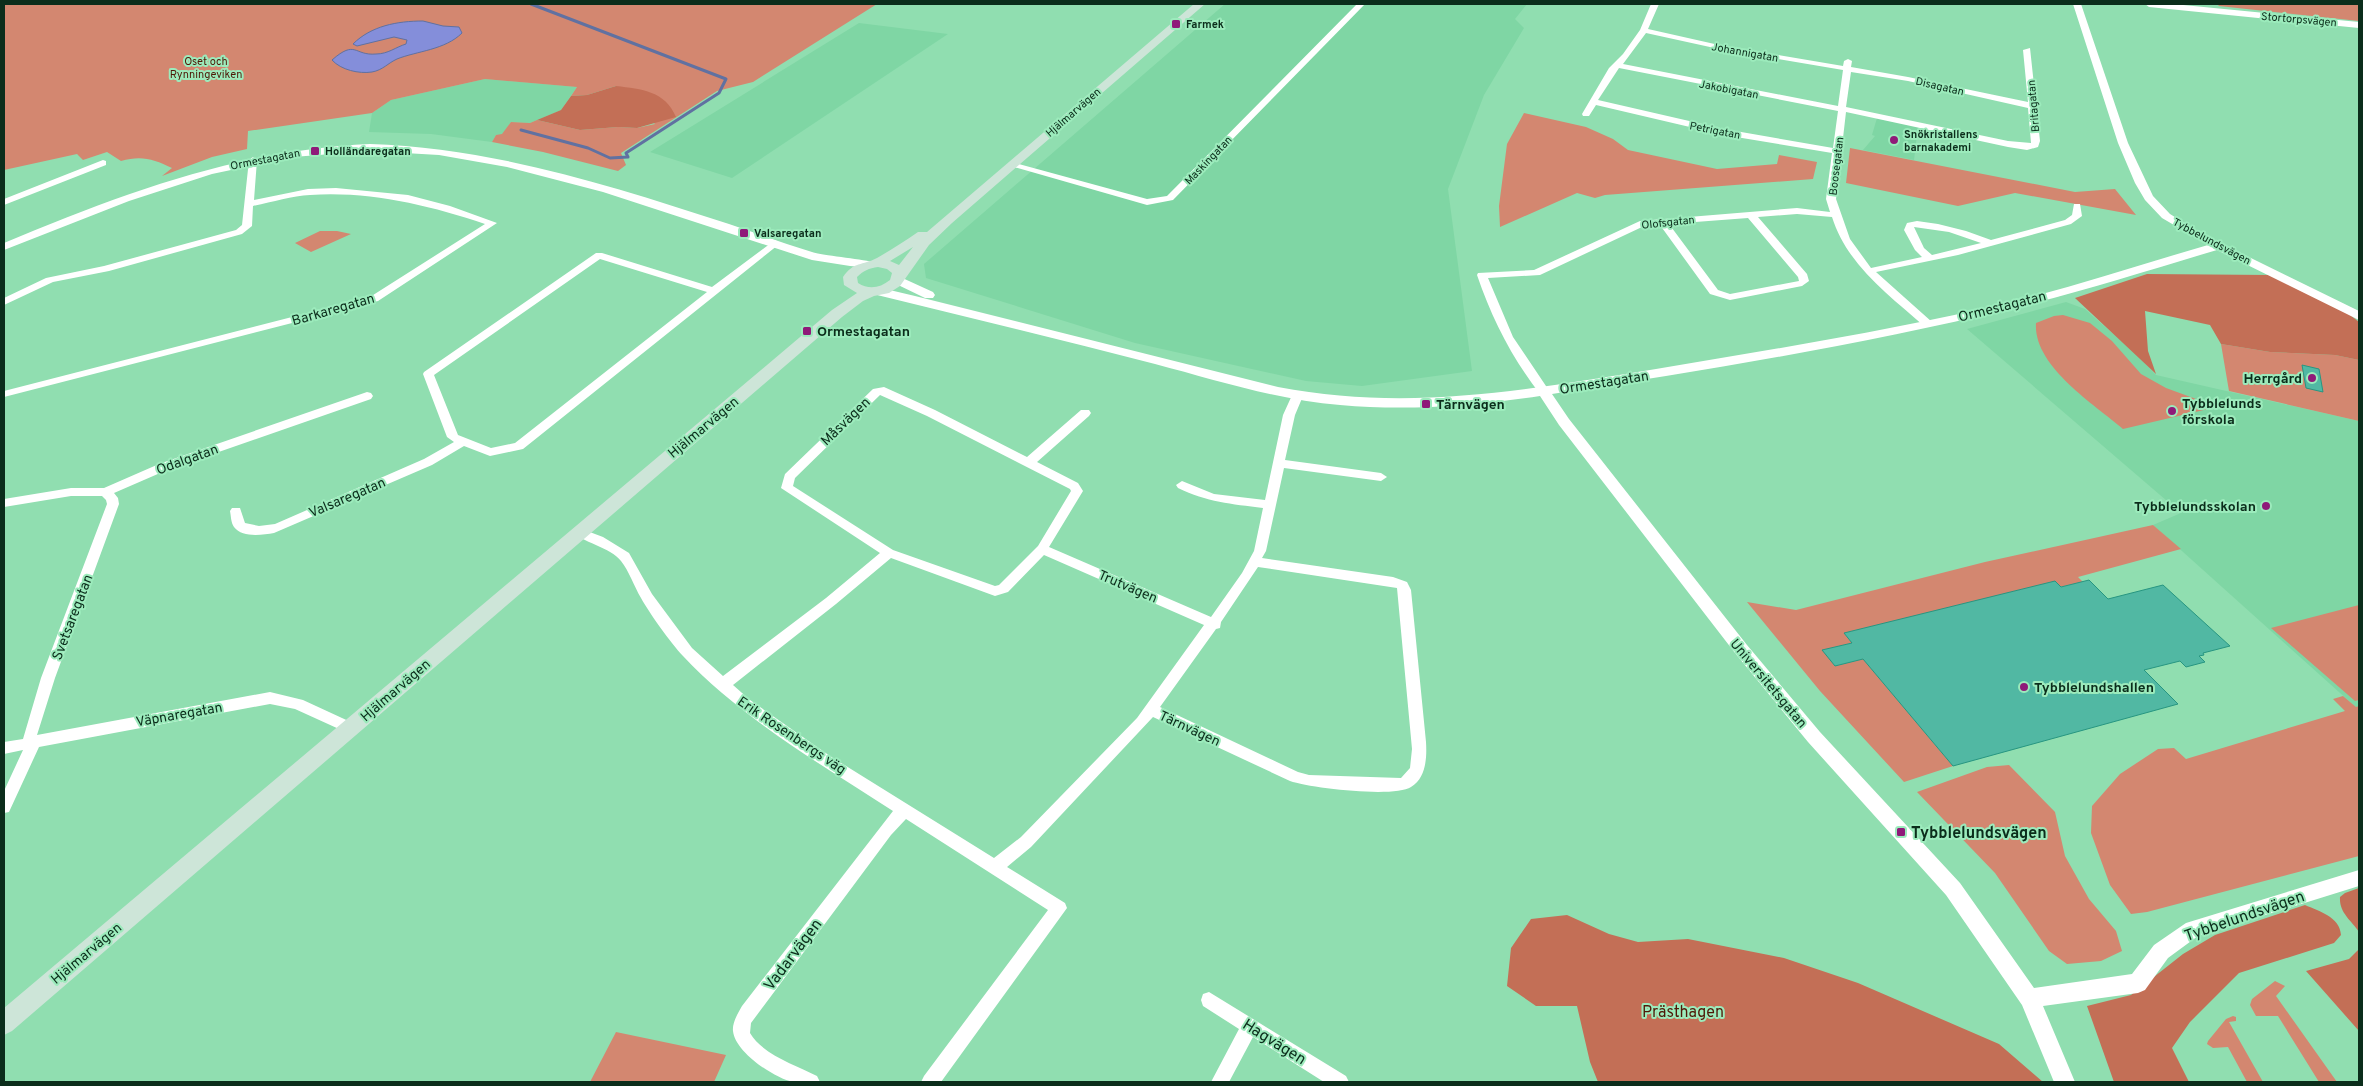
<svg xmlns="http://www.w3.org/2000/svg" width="2363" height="1086" font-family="Overpass,sans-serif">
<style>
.built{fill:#7fd6a4}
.green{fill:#d38770}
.forest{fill:#c36f56}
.water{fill:#848eda;stroke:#6071a1}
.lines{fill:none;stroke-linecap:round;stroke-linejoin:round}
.stream{stroke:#6071a1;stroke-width:3}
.building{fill:#51b8a3;stroke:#279681}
.minor{fill:#fff;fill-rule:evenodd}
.tertiary{fill:#fff;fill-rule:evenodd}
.secondary{fill:#cde5d8;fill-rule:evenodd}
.poi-dot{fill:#8f1a79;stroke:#9cebbc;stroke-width:2}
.labels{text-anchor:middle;stroke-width:4;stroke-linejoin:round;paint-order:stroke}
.far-street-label{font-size:11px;fill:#0b2d1b;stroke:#9cebbc}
.far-poi-label{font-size:11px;font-weight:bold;fill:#0b2d1b;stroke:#9cebbc;text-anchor:start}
.far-park-label{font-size:11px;fill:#4f1908;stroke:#9cebbc}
.street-label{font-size:14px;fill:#0b2d1b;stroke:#9cebbc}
.poi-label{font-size:14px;font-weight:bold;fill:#0b2d1b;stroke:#9cebbc;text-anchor:start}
.near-poi-label{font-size:16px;font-weight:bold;fill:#0b2d1b;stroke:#9cebbc;text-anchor:start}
.near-street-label{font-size:16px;fill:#0b2d1b;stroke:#9cebbc}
.near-park-label{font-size:16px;fill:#4f1908;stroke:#9cebbc}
</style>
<rect width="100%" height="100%" fill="#90deb0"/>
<path class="built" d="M1225 4H1527L1515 19 1524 28 1484 95 1448 189 1472 371 1362 386 1306 381 1135 343 926 278 924 264Z
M859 23 948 34 732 178 650 152Z
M485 79 577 87 561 110 530 123 511 122 502 135H496L492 142 431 134 369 132 372 113 391 100Z
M1877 118 1918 126 1914 160 1863 150 1875 136 1872 135Z
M2066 302 2085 309 2138 356 2156 375 2359 421V710L2153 525 2181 513 1967 329Z"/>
<path class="green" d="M4 4H877L753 82 717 91 621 153 626 165 618 171 543 152 492 142 496 135 502 134 511 122 530 123 537 120 580 130 618 127 637 128 655 124 616 86 587 95 571 96 577 87 485 79 391 100 372 113 248 131 247 149 212 157 162 176 172 168C154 159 141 155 121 161L107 152 83 160 77 154 4 170Z
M2217 4H2359V21L2219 6Z
M1524 113 1586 127 1613 139 1628 150 1717 169 1777 164 1779 155 1817 162 1813 179 1605 195 1595 198 1577 193 1500 227 1499 206 1507 144Z
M1850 148 2075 192 2115 189 2136 215 2015 193 1958 206 1846 183Z
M320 231H337L351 234 311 252 295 243Z
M2063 315 2090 323 2112 341 2141 374 2166 388 2207 403 2208 409 2123 429C2094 404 2033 366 2036 323L2054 316Z
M2221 344 2270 352 2335 355 2359 360V421L2229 391Z
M2153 525 2181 549 2078 577 2083 582 1844 633 1852 643 1823 650 1835 666 1863 659 1953 766 1904 782 1820 691 1747 602 1796 610 1985 562Z
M2359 605V700L2355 701 2271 628Z
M2343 696 2356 707 2359 706V856L2147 912 2131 914 2110 885 2091 833 2092 806 2120 774 2158 749 2174 748 2186 759 2345 711 2333 699Z
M2009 765 2055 812 2065 856 2089 899 2116 931 2122 951 2101 961 2067 964 2049 951 1995 873 1917 792 1987 767Z
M2275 981 2285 986 2276 996 2337 1082H2319L2278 1016H2256L2250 1005 2252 999Z
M2233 1016 2236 1017V1021L2229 1022 2263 1082H2247L2228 1047 2213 1048 2207 1044 2208 1041 2226 1019Z
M616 1032 726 1055 714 1082H590Z"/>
<path class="forest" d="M616 86C642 89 665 91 676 117L637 128 618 127 580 130 537 120 561 110 571 96 587 95Z
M2147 274 2270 275 2350 315 2359 322V360L2335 355 2270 352 2221 344 2210 325 2145 311 2148 351 2156 374 2075 298Z
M2359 888V932C2351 920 2339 913 2340 897L2345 893Z
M2305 905C2319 911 2340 917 2341 935L2334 943 2239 973 2190 1022 2172 1048 2189 1082H2114L2087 1006 2131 995 2183 954 2215 935Z
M1567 915 1609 934 1638 942 1688 939 1784 958 1858 983 1999 1044 2043 1082H1598L1590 1062 1577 1006H1536L1507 986 1511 948 1531 919Z
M2359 949V1031L2306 971 2349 959Z"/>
<path class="water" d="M423 21 443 26 459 27 462 33C445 50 417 51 397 59 388 63 383 70 372 72 359 74 341 70 332 60 356 39 354 56 376 54 388 54 396 47 406 44L407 40 394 37 357 46 353 44C371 26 397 21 423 21Z"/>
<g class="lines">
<path class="stream" d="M521 130 588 148 610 158 628 157 626 153 719 93 726 79 531 4"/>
</g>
<path class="building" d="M2302 365 2319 369 2323 392 2306 388Z
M2089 580 2108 599 2163 585 2230 646 2203 653 2204 655 2199 656 2205 662 2186 667 2180 661 2144 670 2178 704 1953 766 1863 659 1835 666 1822 650 1852 643 1844 633 2055 581 2061 587Z"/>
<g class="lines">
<path class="minor" d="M1357 4H1365L1173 200 1147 205 1007 165 1011 162 1147 199 1167 196Z
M1651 4H1659L1648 29 1719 45 1843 66 1844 61 1848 59 1852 61 1851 67 1908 77 2028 102 2023 50 2030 48 2040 141 2038 147 2027 150 2008 147 1846 112 1836 199 1850 239 1871 268 1922 257 1915 250 1904 230 1907 223 1917 221 1938 224 1966 231 1991 240 2065 220 2072 215 2074 204H2080L2082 216 2071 224 1958 255 1876 272 1932 322 1933 324 1928 327 1924 326C1889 295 1847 265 1832 217L1797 214 1758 217 1807 274 1809 281 1802 286 1730 300 1710 294 1660 225 1642 227 1540 275 1488 278 1513 337 1550 392 1548 394H1540C1512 358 1492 319 1477 275L1478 273 1534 270 1640 221 1797 208 1830 212 1826 199 1832 153 1724 135 1596 105 1589 116H1583L1582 114 1609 68 1623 54 1640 30ZM1646 33 1719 49 1843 70 1838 106 1623 64ZM1619 68 1838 111 1833 148 1724 129 1598 100ZM1851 72 1908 81 2028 108 2031 143 2008 141 1846 107ZM1748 218 1798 277 1799 281 1730 294 1718 290 1669 224ZM1914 227 1949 232 1981 243 1932 255 1924 248Z
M253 157 257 160 254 200 308 189 336 188 408 195 450 206 497 223 378 301 4 397V391L370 297 485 224C428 205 370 191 310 195 292 196 272 202 253 206L252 226 242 234 109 271 53 282 4 305V298L46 278 104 266 236 230 242 225 249 160Z
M103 160 106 161V165L4 205V199Z
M775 240 780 243 778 245 523 449 490 456 464 446 432 465 274 533C262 535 242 538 234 527 231 523 231 516 230 511L232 508H240L245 523 259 526 275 524 424 459 454 442 447 437 423 374 424 372 596 253H602L712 287ZM600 259 707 292 515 443 491 448 458 435 434 375Z
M884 387 935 410 1027 457 1081 410H1089L1091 413 1089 416 1037 462 1078 483 1083 491 1049 547 1211 617 1242 573 1254 551 1263 508C1231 504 1207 502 1178 488L1176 485 1182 481 1214 494 1265 500 1283 415 1293 393H1301L1303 396 1295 415 1285 460 1381 473 1387 477 1381 481 1284 468 1266 551 1262 558 1393 577 1407 582 1411 590 1426 742C1427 758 1426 778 1411 787 1394 798 1310 788 1290 781L1153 717 1031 847 1007 867 1065 903 1067 908 941 1082H921L924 1076 1048 910 906 819 891 835 751 1023 750 1033C763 1055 796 1065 817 1076L820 1082C812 1083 801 1084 793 1082 774 1078 735 1052 733 1031 732 1023 738 1013 742 1006L893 811C822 765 741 718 683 656 670 642 650 614 641 598 634 586 629 571 621 561 612 548 579 541 573 532L575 529 579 528 603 537 629 553 652 594 692 648 723 676 826 598 880 553 781 488 785 474 873 389ZM880 395 927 416 1070 489 1071 491 1038 546 999 585 995 586 893 550 793 486 795 478ZM1044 555 1204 625 1137 718 1021 837 994 858 830 756 750 700 733 685 836 604 891 558 995 596 1008 592ZM1258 567 1397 588 1412 749 1410 768 1401 778 1309 775 1298 772 1160 707 1216 629 1220 628 1221 622Z
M367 392 371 393 373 396 371 399 167 470 114 493 118 498 119 504 55 678 37 735 270 692 303 700 355 724 357 728 355 732 350 734 295 709 270 704 39 747 9 812 4 813V791L23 750 4 754V742L23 739 41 678 107 504 106 500 102 496H71L4 507V499L71 488H104L159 464Z
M1209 992 1346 1076 1349 1082H1324L1253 1037 1229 1082H1211L1239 1029 1203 1006 1201 1000 1203 994Z"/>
<path class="tertiary" d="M2073 4H2081L2128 143 2153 196 2170 214 2204 235 2359 311V320L2217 250C2149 270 2082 292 2013 308 1862 345 1706 370 1552 394L1569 419 1747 645 1820 732 1960 883 2034 988 2132 974 2154 945 2186 923 2359 870V886L2198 936 2168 958 2145 990 2138 993 2043 1006 2075 1082H2054L2022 1005 1946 895 1808 742 1735 653 1559 425 1540 396C1474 406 1407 411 1340 405 1277 400 1216 380 1155 364 1061 340 967 317 873 294L871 291 877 287 915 296 1278 387C1409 412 1526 390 1656 369 1775 349 1894 330 2011 302 2077 286 2142 264 2208 245L2162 218 2145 200 2135 183 2118 143Z
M2145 4H2173L2359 22V28L2149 7Z
M370 144C494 148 612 186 729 224 757 233 784 244 812 252 823 256 874 260 878 264L872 268 850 266 812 260 603 192 507 167 439 155 370 151 293 157 212 174 129 201 4 250V243C124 193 239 150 370 144Z
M898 276 933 292 935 295 933 298H925L894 283 892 280 894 277Z"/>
<path class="secondary" d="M1194 4H1205L952 223 929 245 900 286 889 293 874 296 863 301 842 317 12 1031 4 1035V1008L780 354 832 310 857 293 844 285 843 277C854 261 862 266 877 258 891 250 905 241 918 232H927ZM913 247 899 265 890 261ZM878 267 887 269 892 273 890 280C880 288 869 290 858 283L857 277C863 271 869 268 878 267Z"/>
</g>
<g class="poi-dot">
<rect x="1171" y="19" width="10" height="10" rx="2.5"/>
<circle cx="1894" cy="140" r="5"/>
<rect x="310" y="146" width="10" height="10" rx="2.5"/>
<rect x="739" y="228" width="10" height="10" rx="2.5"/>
<rect x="802" y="326" width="10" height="10" rx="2.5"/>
<circle cx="2312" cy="378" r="5"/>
<rect x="1421" y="399" width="10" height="10" rx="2.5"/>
<circle cx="2172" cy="411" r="5"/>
<circle cx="2266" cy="506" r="5"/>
<circle cx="2024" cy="687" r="5"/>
<rect x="1896" y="827" width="10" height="10" rx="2.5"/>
</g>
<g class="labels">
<g class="far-street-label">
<text transform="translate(2299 19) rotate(5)" y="4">Stortorpsvägen</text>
<text transform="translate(1745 52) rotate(10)" y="4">Johannigatan</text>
<text transform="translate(1940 86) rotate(13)" y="4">Disagatan</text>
<text transform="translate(1729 89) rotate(11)" y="4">Jakobigatan</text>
<text transform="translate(2033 106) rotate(-95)" y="4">Britagatan</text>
<text transform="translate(1073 112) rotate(-41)" y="4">Hjälmarvägen</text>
<text transform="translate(1715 130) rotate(11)" y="4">Petrigatan</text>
<text transform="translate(265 159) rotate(-11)" y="4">Ormestagatan</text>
<text transform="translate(1208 160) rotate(-46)" y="4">Maskingatan</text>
<text transform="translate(1836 166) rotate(-83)" y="4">Boosegatan</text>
<text transform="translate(1668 222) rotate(-6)" y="4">Olofsgatan</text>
<text transform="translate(2212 241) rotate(28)" y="4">Tybbelundsvägen</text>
</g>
<g class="far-poi-label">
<text x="1186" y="28">Farmek</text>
<text x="1904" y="138">Snökristallens<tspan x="1904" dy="13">barnakademi</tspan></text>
<text x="325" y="155">Holländaregatan</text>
<text x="754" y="237">Valsaregatan</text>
</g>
<g class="far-park-label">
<text x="206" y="65">Oset och<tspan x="206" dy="13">Rynningeviken</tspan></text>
</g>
<g class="street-label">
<text transform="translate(2002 306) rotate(-14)" y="5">Ormestagatan</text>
<text transform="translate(333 309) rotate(-16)" y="5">Barkaregatan</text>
<text transform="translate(1604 382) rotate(-9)" y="5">Ormestagatan</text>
<text transform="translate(845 421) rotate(-44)" y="5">Måsvägen</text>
<text transform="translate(703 427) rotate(-40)" y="5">Hjälmarvägen</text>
<text transform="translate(187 459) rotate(-20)" y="5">Odalgatan</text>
<text transform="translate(347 497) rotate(-23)" y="5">Valsaregatan</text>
<text transform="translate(1128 586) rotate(23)" y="5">Trutvägen</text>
<text transform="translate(72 617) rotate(-69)" y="5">Svetsaregatan</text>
<text transform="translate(1769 683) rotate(50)" y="5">Universitetsgatan</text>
<text transform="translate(395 690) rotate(-41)" y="5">Hjälmarvägen</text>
<text transform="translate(179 714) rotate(-10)" y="5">Väpnaregatan</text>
<text transform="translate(1190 728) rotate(25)" y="5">Tärnvägen</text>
<text transform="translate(792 735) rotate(34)" y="5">Erik Rosenbergs väg</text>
<text transform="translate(86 953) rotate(-40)" y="5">Hjälmarvägen</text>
</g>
<g class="poi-label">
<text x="817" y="336">Ormestagatan</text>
<text x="2302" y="383" text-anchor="end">Herrgård</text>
<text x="2182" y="408">Tybblelunds<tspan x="2182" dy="16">förskola</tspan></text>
<text x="1436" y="409">Tärnvägen</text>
<text x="2256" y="511" text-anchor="end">Tybblelundsskolan</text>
<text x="2034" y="692">Tybblelundshallen</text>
</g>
<g class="near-poi-label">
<text x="1911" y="838">Tybblelundsvägen</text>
</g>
<g class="near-street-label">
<text transform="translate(2244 915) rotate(-19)" y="6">Tybbelundsvägen</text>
<text transform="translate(792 954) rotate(-53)" y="6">Vadarvägen</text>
<text transform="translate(1275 1041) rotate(32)" y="6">Hagvägen</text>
</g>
<g class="near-park-label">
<text x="1683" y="1017">Prästhagen</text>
</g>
</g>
<rect width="2363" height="1086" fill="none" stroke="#0b2d1b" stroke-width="10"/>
</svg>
